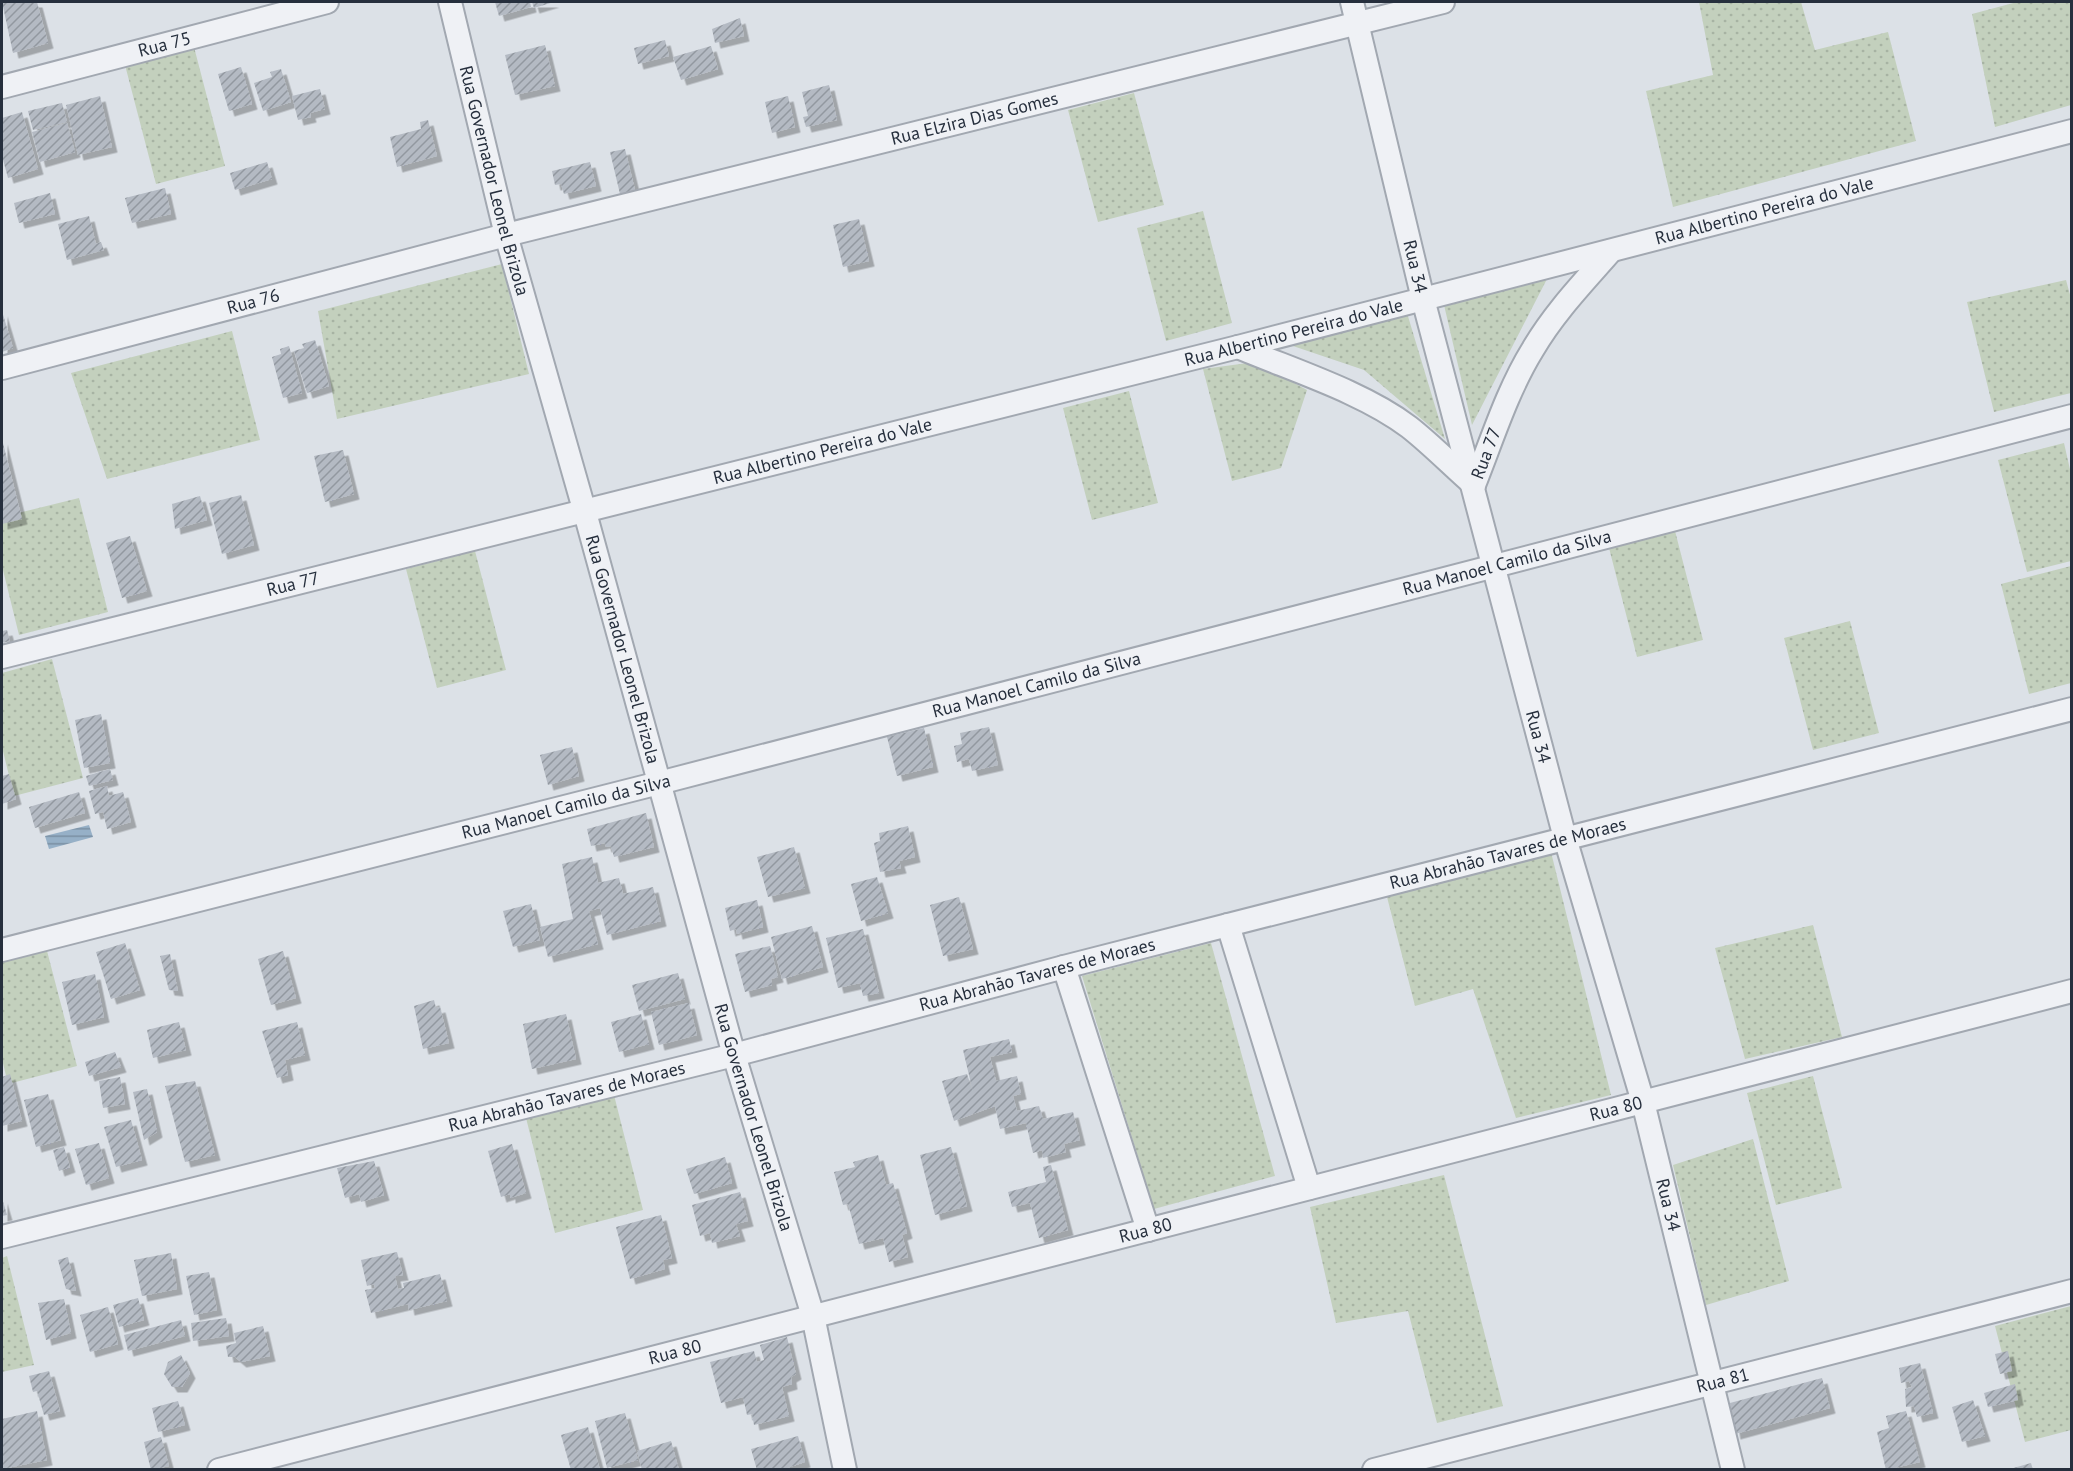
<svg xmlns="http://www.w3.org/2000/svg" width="2073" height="1471" font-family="'PT Sans',sans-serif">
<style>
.grass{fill:url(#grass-dots)}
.water{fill:url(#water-rules)}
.building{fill:url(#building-hatch);filter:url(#shadow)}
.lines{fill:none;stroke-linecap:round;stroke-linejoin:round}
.minor-casing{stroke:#a2a8b1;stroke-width:26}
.minor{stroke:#eff1f5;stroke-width:22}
.labels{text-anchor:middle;stroke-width:6;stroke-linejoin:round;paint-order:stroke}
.street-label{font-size:18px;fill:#262f3d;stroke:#ebf0f4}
</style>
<defs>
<pattern id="grass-dots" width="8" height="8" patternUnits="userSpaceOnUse" patternTransform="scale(1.5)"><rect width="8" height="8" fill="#c3d0bd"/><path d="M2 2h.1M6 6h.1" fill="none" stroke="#a7b3a3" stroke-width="1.8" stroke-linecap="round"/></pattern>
<pattern id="water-rules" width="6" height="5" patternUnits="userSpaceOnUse" patternTransform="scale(1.5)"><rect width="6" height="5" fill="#96b0c7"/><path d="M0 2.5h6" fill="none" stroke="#7a90a3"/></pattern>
<pattern id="building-hatch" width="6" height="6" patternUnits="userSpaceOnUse" patternTransform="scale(1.5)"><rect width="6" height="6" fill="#b4bac3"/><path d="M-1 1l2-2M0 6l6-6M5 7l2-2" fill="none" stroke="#9298a0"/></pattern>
<filter id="shadow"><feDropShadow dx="5.5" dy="5.5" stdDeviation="0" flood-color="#0004"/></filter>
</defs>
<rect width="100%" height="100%" fill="#dce1e7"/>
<path class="grass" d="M1699 2H1801L1815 50 1888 32 1916 141 1673 207 1646 91 1713 75Z
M2017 2H2071V105L1995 127 1972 14Z
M194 47 225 166 156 184 125 65Z
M1134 93 1164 205 1098 222 1068 110Z
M1203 211 1232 323 1166 341 1137 228Z
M502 264 529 374 337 419 318 311Z
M1548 277 1472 425 1444 305Z
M2066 280 2072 302 2071 393 1994 412 1967 302Z
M1407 313 1445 439 1364 370 1287 344Z
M232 331 260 440 107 479 71 373Z
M1255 362 1307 390 1281 468 1232 481 1203 369Z
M1129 391 1158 503 1092 520 1063 408Z
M2064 443 2071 474V561L2027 572 1998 460Z
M79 498 108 612 19 635 2 566V517Z
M1674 527 1703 640 1637 657 1608 544Z
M475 551 506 670 437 688 406 569Z
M2071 566V683L2029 694 2001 584Z
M1850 621 1879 733 1813 750 1784 638Z
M52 659 83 778 14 796 2 747V673Z
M1551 852 1611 1095 1516 1118 1473 989 1415 1006 1387 897Z
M1813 925 1842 1037 1745 1059 1715 948Z
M1211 943 1275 1176 1154 1209 1082 976Z
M46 947 77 1066 8 1084 2 1059V959Z
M1813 1076 1842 1188 1776 1205 1747 1093Z
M614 1095 643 1210 555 1233 526 1118Z
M1753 1139 1789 1281 1706 1305 1673 1165Z
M1444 1175 1503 1406 1437 1423 1408 1311 1336 1323 1310 1207Z
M7 1256 34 1365 2 1372V1258Z
M2071 1306V1430L2025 1442 1995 1326Z"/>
<path class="water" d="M89 825 93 837 49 849 45 836Z"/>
<path class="building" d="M2 2H37L48 43 13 53Z
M495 2H530L531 7 499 16Z
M532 2H554L534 8Z
M740 18 744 36 715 43 712 29Z
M665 40 669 56 638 64 634 48Z
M545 45 555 86 515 95 505 55Z
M711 46 718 69 681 80 673 57Z
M241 67 252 104 229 111 218 74Z
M281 69 291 102 263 111 254 83 272 77 270 72Z
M829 85 837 120 806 127 803 117 808 116 802 92Z
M320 89 325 109 310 113 311 117 298 120 292 96Z
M100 96 112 147 78 155 66 105Z
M788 96 795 127 772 133 765 102Z
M62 103 67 122 33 130 28 111Z
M22 112 38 169 8 178 2 156V118Z
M428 120 437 156 397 167 390 137 421 129 420 122Z
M67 123 75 152 40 162 32 132Z
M625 149 635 190 620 194 610 152Z
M267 162 272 179 235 190 230 173Z
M590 162 596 186 564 194 561 184 555 185 552 171Z
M165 188 171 214 132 223 125 198Z
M50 193 55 214 19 223 14 203Z
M89 216 96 244 101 242 104 250 67 260 58 224Z
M859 219 869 261 843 267 833 225Z
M2 311 13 348 2 352Z
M315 340 329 386 307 393 294 351 304 348 302 344Z
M289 346 302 393 283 398 272 357 281 354 280 349Z
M2 439 22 519 2 524Z
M343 450 354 494 325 502 314 456Z
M241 495 254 545 222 554 209 503Z
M200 496 207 520 175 529 172 504Z
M130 536 147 591 122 598 106 543Z
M7 630 10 641 2 643V631Z
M101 714 110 763 84 768 75 720Z
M989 727 998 765 972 771 969 759 957 762 954 746 962 744 960 733Z
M924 728 933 767 897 776 887 737Z
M572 747 579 776 548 785 540 755Z
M110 769 113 780 89 786 86 776Z
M9 774 16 799 2 804V776Z
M107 786 109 796 123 792 131 822 107 829 103 812 95 814 89 791Z
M79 792 85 813 35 828 29 807Z
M646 813 654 847 614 857 611 846 606 847 605 843 591 846 587 829Z
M908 826 915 857 899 861 901 868 880 872 874 843 880 841 879 833Z
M794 847 805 888 768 897 757 857Z
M592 857 598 883 619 878 623 894 653 887 661 921 607 935 600 908 589 911 598 944 548 957 540 927 573 919 562 864Z
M877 877 888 913 861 921 851 884Z
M959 897 973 949 943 956 930 905Z
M757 900 763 927 737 934 736 929 730 931 725 908Z
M531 904 540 940 513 947 503 911Z
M812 926 823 967 782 979 771 937Z
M863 929 879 993 863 996 860 983 838 988 826 938Z
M125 943 140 990 111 999 96 952Z
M770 946 778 977 771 979 772 985 745 992 735 954Z
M283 951 296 998 271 1005 258 959Z
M170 954 178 991 169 990 160 956Z
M678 973 685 999 639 1011 632 985Z
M95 974 104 1017 72 1025 62 982Z
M434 1000 436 1008 440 1007 449 1043 423 1049 414 1006Z
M689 1003 697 1035 659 1045 651 1012Z
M566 1014 576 1059 532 1069 523 1024Z
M641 1014 649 1044 619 1052 611 1022Z
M179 1022 186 1050 153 1058 147 1030Z
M297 1022 305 1055 285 1060 288 1075 277 1078 262 1031Z
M1009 1039 1012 1052 990 1057 996 1081 1017 1076 1021 1094 1013 1096 1017 1111 1039 1106 1043 1119 1073 1112 1080 1140 1064 1144 1066 1152 1043 1158 1042 1150 1033 1153 1026 1123 1000 1129 995 1106 954 1121 942 1081 967 1074 973 1092 963 1050Z
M115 1052 121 1067 89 1076 85 1062Z
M10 1074 22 1121 2 1126V1077Z
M120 1077 125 1104 103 1108 99 1081Z
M195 1081 215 1155 185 1162 165 1086Z
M147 1089 157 1132 144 1140 133 1092Z
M48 1094 61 1140 36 1147 24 1100Z
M131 1120 142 1160 116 1167 104 1127Z
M99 1143 109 1178 86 1185 75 1149Z
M512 1144 526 1193 510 1198V1194L501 1197 488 1151Z
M64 1147 70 1167 59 1171 53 1150Z
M951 1147 967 1206 935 1215 920 1155Z
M878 1155 886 1185 893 1183 907 1233 902 1235 908 1257 889 1262 883 1238 859 1244 848 1204 843 1205 834 1172 855 1167 853 1162Z
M725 1157 732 1183 694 1194 686 1169Z
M374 1161 384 1195 361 1202 359 1194 345 1198 337 1168Z
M1051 1165 1068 1230 1039 1238 1030 1203 1012 1207 1008 1192 1046 1182 1043 1167Z
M740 1192 748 1221 736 1224 740 1236 712 1243 710 1233 700 1236 692 1205Z
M2 1198 7 1215 2 1216Z
M661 1215 672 1258 663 1260 665 1269 630 1279 616 1227Z
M397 1252 403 1275 395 1276 398 1289 404 1288 403 1283 440 1274 447 1301 409 1310 408 1304 371 1313 365 1290 375 1288 374 1284 367 1286 361 1260Z
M171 1253 177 1289 142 1296 134 1260Z
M68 1257 76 1291 66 1289 58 1260Z
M209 1272 217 1310 194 1315 186 1276Z
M138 1298 144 1320 119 1327 113 1305Z
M64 1299 71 1333 46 1340 38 1303Z
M108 1307 118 1344 90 1352 80 1315Z
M226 1318 229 1336 193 1341 191 1323Z
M181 1320 185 1336 128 1351 124 1335Z
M263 1326 270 1356 241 1362 235 1357H228L226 1346 236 1343 234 1333Z
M787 1337 796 1374 791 1377 792 1384 782 1387 789 1416 754 1425 752 1414 747 1415 743 1397 721 1403 710 1362 754 1351 757 1362 764 1360 760 1345Z
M2008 1351 2012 1371 2000 1374 1995 1354Z
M181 1355 190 1373 182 1387H172L164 1374 168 1362Z
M1920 1363 1933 1413 1917 1417 1914 1406 1906 1407 1905 1389 1912 1387 1909 1381 1901 1383 1899 1368Z
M49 1371 60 1411 44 1415 37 1391 33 1392 29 1376Z
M1822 1378 1830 1408 1735 1434 1730 1403Z
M2015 1384 2018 1400 1988 1407 1984 1393Z
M1973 1400 1985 1436 1962 1442 1952 1407Z
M178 1401 185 1425 158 1432 152 1408Z
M37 1411 47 1460 2 1469V1419Z
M1906 1411 1920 1462 1886 1470 1877 1432 1889 1428 1886 1416Z
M625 1413 638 1460 607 1468 595 1421Z
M588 1427 600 1470H571L561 1435Z
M798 1436 805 1462 781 1470H757L751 1449Z
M161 1437 169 1466 151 1470 144 1442Z
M671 1441 679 1470H642L637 1451Z
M2031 1463 2033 1470H2010V1469Z"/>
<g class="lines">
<g class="minor-casing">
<g id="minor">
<path id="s1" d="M450 2 506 235 584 509 734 1055 813 1316 845 1470"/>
<path id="s2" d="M1352 2 1423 299 1565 838 1643 1102 1733 1470"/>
<path id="s3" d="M2 87 327 2"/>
<path d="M1238 347C1292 370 1363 392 1409 427 1432 445 1452 466 1474 485"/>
<path id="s4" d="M2 368 506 235 1443 2"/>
<path id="s5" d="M1474 485C1492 440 1507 391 1533 349 1554 313 1583 283 1611 251"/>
<path id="s6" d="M2 657 1238 347 2072 131"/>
<path d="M1228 925 1309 1188"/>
<path id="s7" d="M2 950 659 783 2072 416"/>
<path d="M1064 967 1148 1230"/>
<path id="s8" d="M2 1237 734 1055 1064 967 2072 709"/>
<path id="s9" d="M219 1470 2072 991"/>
<path id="s10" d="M1374 1470 2072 1291"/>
</g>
</g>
<use href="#minor" class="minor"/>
</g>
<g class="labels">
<g class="street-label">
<text dy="6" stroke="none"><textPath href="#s3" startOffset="168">Rua 75</textPath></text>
<text dy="6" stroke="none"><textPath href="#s4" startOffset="1004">Rua Elzira Dias Gomes</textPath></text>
<text dy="6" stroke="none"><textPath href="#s1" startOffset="184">Rua Governador Leonel Brizola</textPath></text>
<text dy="6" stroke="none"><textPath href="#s6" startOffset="1818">Rua Albertino Pereira do Vale</textPath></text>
<text dy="6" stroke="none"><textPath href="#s2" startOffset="272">Rua 34</textPath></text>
<text dy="6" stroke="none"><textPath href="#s4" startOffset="260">Rua 76</textPath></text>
<text dy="6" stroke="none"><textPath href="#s6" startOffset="1332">Rua Albertino Pereira do Vale</textPath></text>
<text dy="6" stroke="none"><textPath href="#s6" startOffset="846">Rua Albertino Pereira do Vale</textPath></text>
<text dy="6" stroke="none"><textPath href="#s5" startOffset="34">Rua 77</textPath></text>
<text dy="6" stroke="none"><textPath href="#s7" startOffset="1554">Rua Manoel Camilo da Silva</textPath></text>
<text dy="6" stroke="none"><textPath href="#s6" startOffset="300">Rua 77</textPath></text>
<text dy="6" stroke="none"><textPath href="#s1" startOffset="670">Rua Governador Leonel Brizola</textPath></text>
<text dy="6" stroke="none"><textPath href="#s7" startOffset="1068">Rua Manoel Camilo da Silva</textPath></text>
<text dy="6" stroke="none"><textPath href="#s2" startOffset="758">Rua 34</textPath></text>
<text dy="6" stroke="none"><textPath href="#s7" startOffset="582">Rua Manoel Camilo da Silva</textPath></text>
<text dy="6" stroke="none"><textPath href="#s8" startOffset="1554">Rua Abrahão Tavares de Moraes</textPath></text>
<text dy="6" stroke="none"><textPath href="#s8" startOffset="1068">Rua Abrahão Tavares de Moraes</textPath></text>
<text dy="6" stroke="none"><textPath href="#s8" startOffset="582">Rua Abrahão Tavares de Moraes</textPath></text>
<text dy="6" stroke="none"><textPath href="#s9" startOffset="1443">Rua 80</textPath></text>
<text dy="6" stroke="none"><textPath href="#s1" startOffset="1156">Rua Governador Leonel Brizola</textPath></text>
<text dy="6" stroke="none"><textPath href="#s2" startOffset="1244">Rua 34</textPath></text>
<text dy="6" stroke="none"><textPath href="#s9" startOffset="957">Rua 80</textPath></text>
<text dy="6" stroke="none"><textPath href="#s9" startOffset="471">Rua 80</textPath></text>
<text dy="6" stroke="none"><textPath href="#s10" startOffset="360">Rua 81</textPath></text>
</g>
</g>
<rect width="2073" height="1471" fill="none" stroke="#262f3d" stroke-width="6"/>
</svg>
